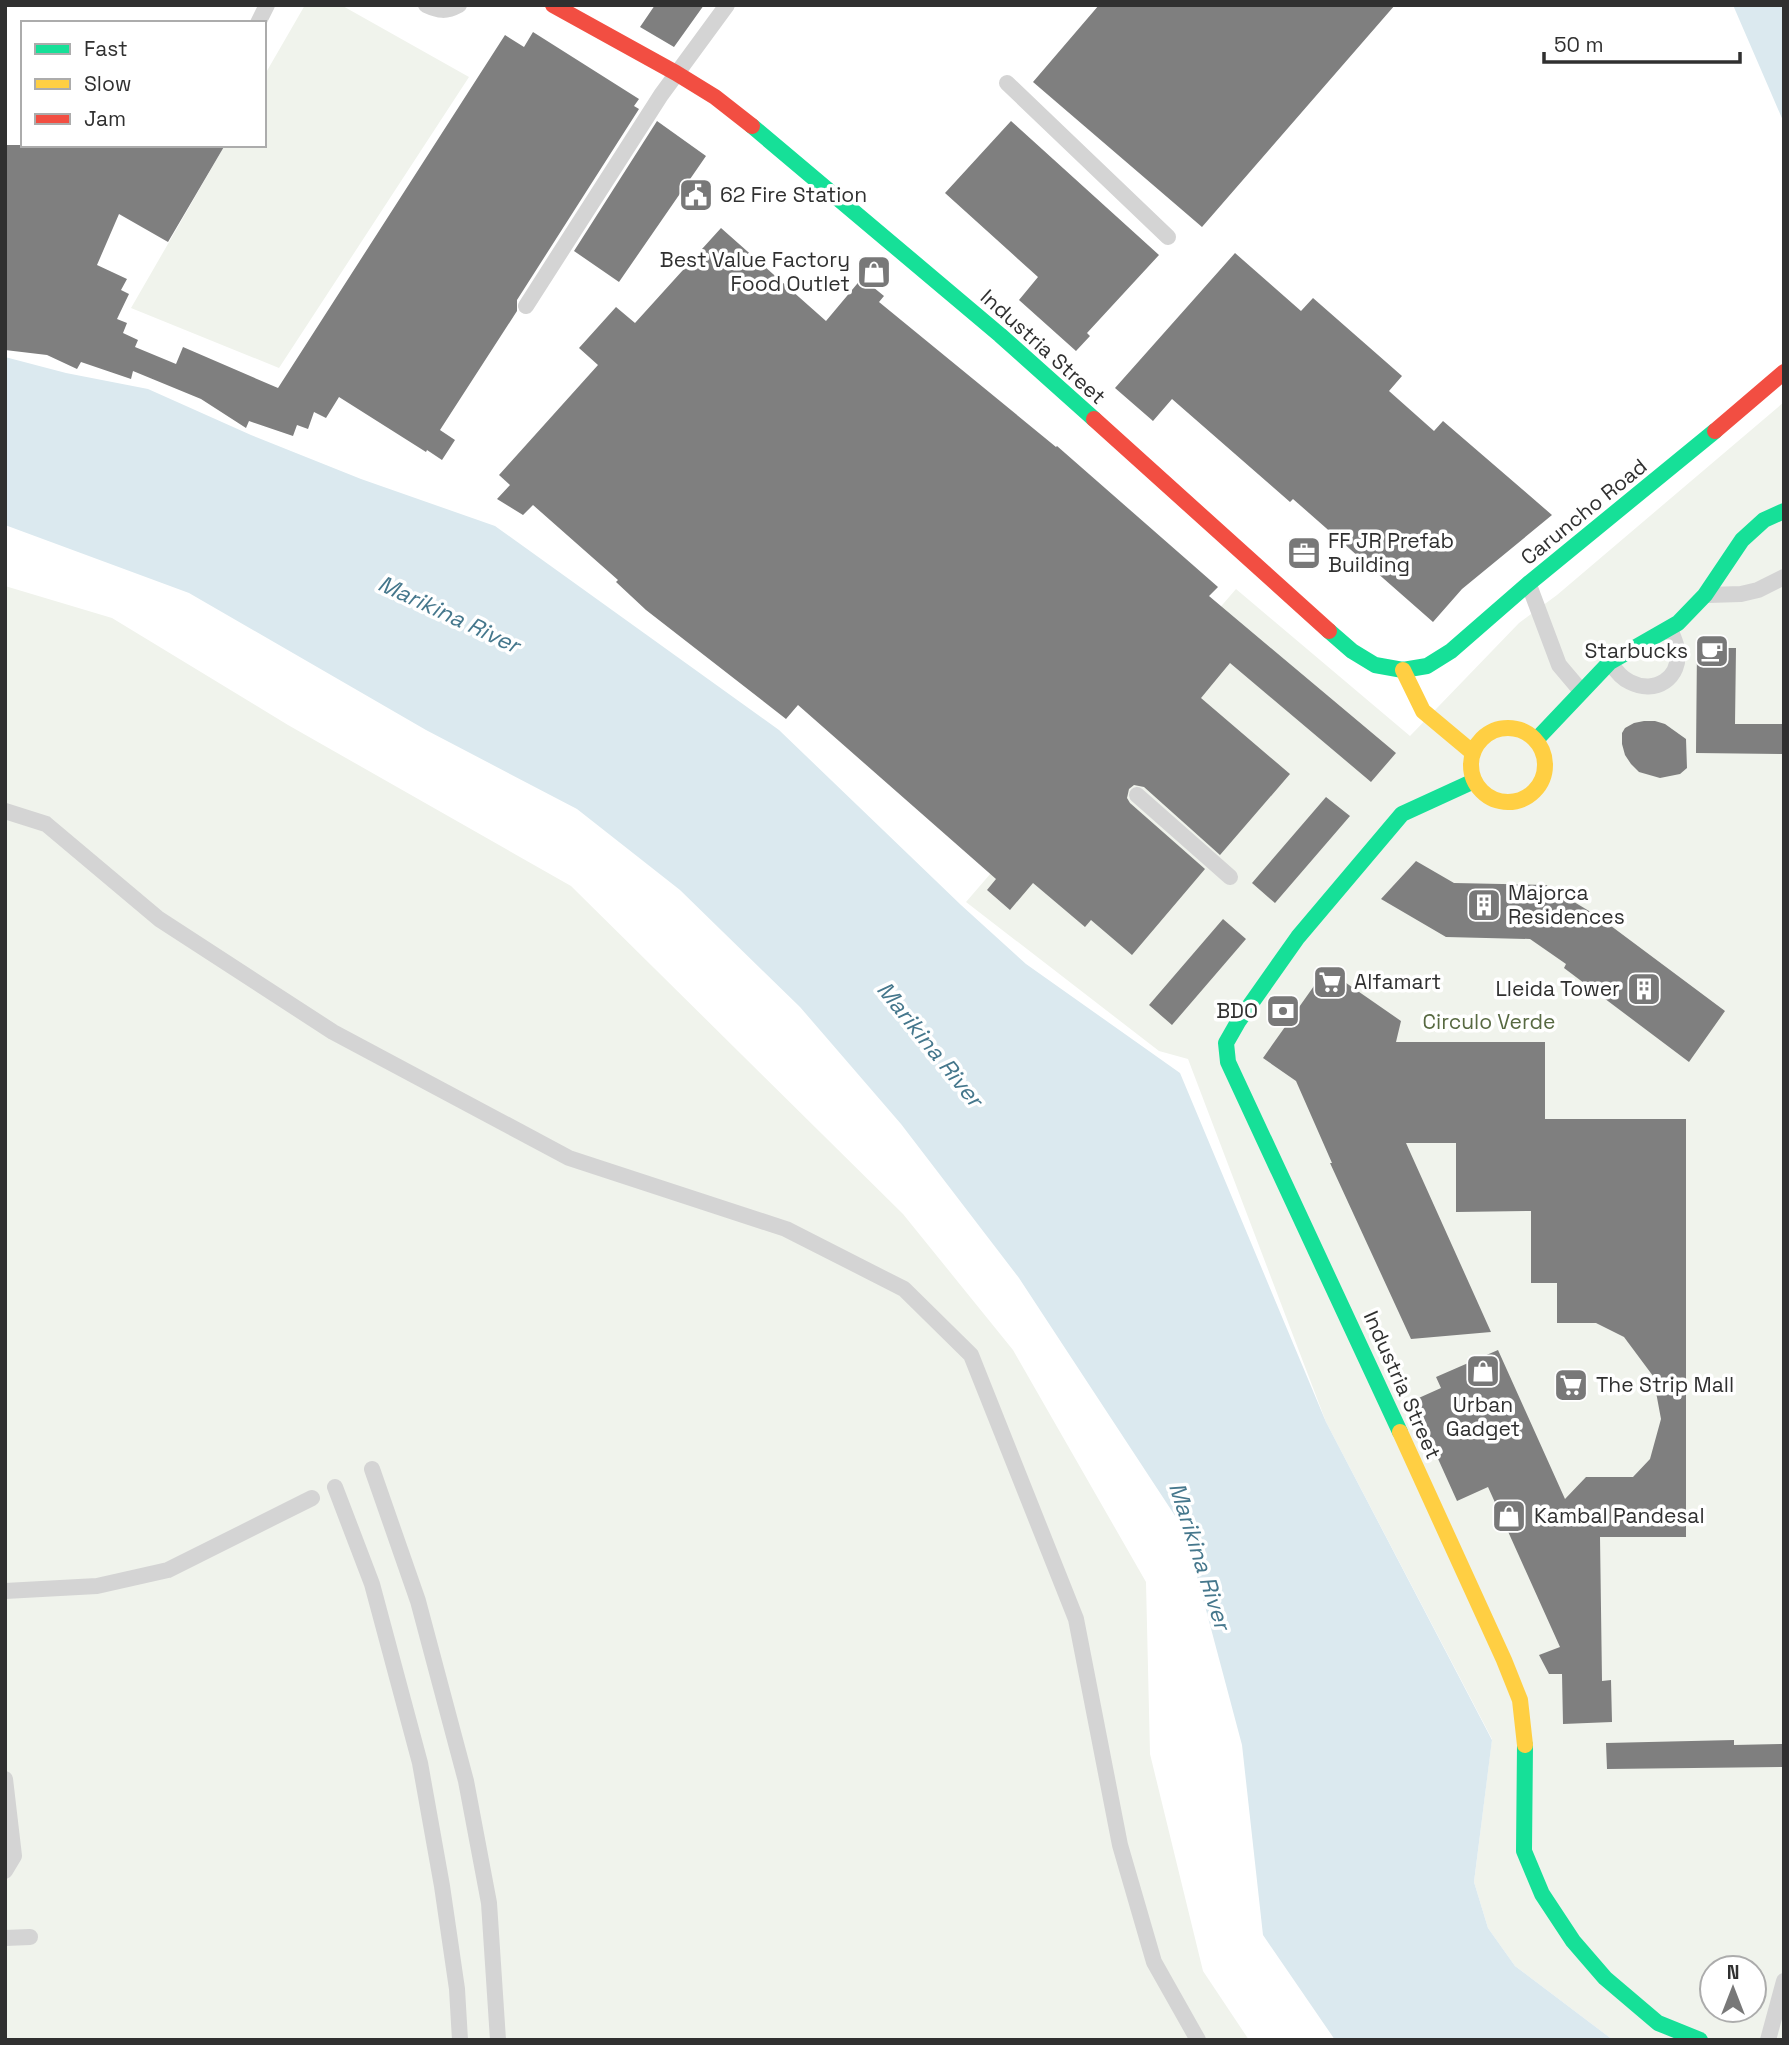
<svg xmlns="http://www.w3.org/2000/svg" width="1789" height="2045" font-family="'Space Grotesk',sans-serif">
<style>
.green{fill:#f0f3ec;fill-rule:evenodd}
.water{fill:#dbe9ef}
.building{fill:#7f7f7f}
.lines{fill:none;stroke-linecap:round;stroke-linejoin:round}
.lane{stroke:#d4d4d4;stroke-width:16}
.fast{stroke:#16e098;stroke-width:16}
.slow{stroke:#ffcf43;stroke-width:16}
.jam{stroke:#f24e42;stroke-width:16}
.labels{text-anchor:middle;stroke-width:7;stroke-linejoin:round;paint-order:stroke}
.poi-label{font-size:21px;fill:#303030;stroke:#fff;text-anchor:start}
.street-label{font-size:21px;fill:#303030;stroke:#fff}
.park-label{font-size:21px;fill:#576941;stroke:#fff}
.water-label{font-size:23px;font-style:italic;fill:#45778c;stroke:#fff}
</style>
<rect width="100%" height="100%" fill="#fff"/>
<path class="green" d="M305 5H341L469 77 279 368 131 308 225 145H264V76Z
M1784 402V2040H1613L1515 1966 1488 1928 1474 1882 1492 1739 1326 1422 1188 1059 1159 1051 966 902 1236 589 1410 736 1519 623 1557 595ZM1712 1968H1754V2010H1712Z
M5 586 112 618 288 725 571 886 903 1214 1013 1350 1146 1582 1150 1754 1203 1971 1249 2040H5Z"/>
<path class="water" d="M1733 5H1784V123Z
M5 357 66 373 148 389 251 435 361 479 495 526 779 730 961 905 1026 964 1180 1073 1326 1422 1492 1740 1474 1882 1488 1928 1515 1966 1613 2040H1335L1263 1935 1242 1745 1185 1531 1019 1278 901 1124 800 1007 680 890 577 809 426 730 189 593 5 525Z"/>
<path class="building" d="M655 5H704L674 47 640 27Z
M1099 5H1395L1202 227 1033 82Z
M533 32 639 99 634 106 639 109 517 300V311L440 430 455 440 442 460 427 450 426 452 339 397 326 418 314 412 308 429 297 425 293 436 249 421 246 428 201 399 133 371 131 379 81 362 77 369 47 355 5 350V145H225L168 242 119 214 97 265 127 279 121 290 129 294 117 319 127 323 123 333 138 340 135 347 176 364 183 347 278 388 505 35 524 47Z
M657 121 706 156 619 282 574 251Z
M1011 121 1159 255 1087 333 1090 336 1076 351 1019 300 1038 277 945 193Z
M721 228 826 321 862 278 884 296 879 302 1056 447 1057 446 1218 587 1209 596 1396 753 1371 782 1230 663 1201 698 1290 774 1220 855 1144 787 1134 785 1129 789 1127 798 1130 803 1205 869 1132 955 1091 920 1085 927 1033 883 1010 910 987 890 996 879 798 705 786 719 646 610 616 582 618 580 533 505 523 515 497 499 510 485 499 475 598 365 579 348 616 307 635 323Z
M1235 253 1301 311 1313 298 1402 376 1389 391 1434 431 1443 421 1552 515 1462 589 1433 622 1293 499 1290 502 1172 399 1153 421 1115 388Z
M1697 648H1736L1735 724H1784V754L1696 753Z
M1644 721H1655L1665 724 1686 739 1687 768 1680 774 1660 778 1639 772 1631 764 1625 755 1622 744V733L1625 728 1634 723Z
M1326 797 1350 816 1275 903 1252 883Z
M1416 861 1454 883 1546 885 1599 917 1725 1011 1689 1062 1564 968 1566 964 1530 939 1446 937 1381 899Z
M1223 919 1246 939 1172 1025 1149 1005Z
M1326 969 1401 1021 1396 1042H1545V1119H1686V1537H1600L1602 1681 1611 1680 1612 1722 1563 1724 1562 1674H1549L1539 1655 1560 1647 1488 1487 1457 1501 1412 1401 1441 1388 1436 1377 1498 1350 1565 1499 1586 1477H1633L1650 1459 1661 1419 1653 1376 1624 1337 1596 1323H1557V1283H1531V1211L1456 1212V1143H1406L1491 1332 1411 1339 1330 1163H1332L1296 1081 1263 1058Z
M1734 1740V1745L1784 1744V1767L1607 1769 1606 1743Z"/>
<g class="lines">
<path class="lane" d="M426 5C439 11 446 12 459 5
M258 23 267 5
M1007 83 1168 237
M526 306 661 95 727 5
M1529 585 1559 665 1581 691
M1708 595 1741 594 1758 590 1784 577
M1610 662C1615 670 1621 678 1630 682 1655 695 1682 678 1677 649 1676 642 1672 635 1670 628
M1137 795 1230 877
M5 811 46 824 159 919 333 1032 569 1158 786 1229 904 1289 971 1355 1076 1619 1120 1845 1154 1962 1198 2040
M372 1469 418 1601 466 1781 489 1903 498 2040
M335 1487 372 1584 420 1763 442 1886 457 1989 460 2040
M5 1591 97 1586 168 1570 312 1498
M5 1779 14 1856 5 1871
M5 1938 30 1937
M1768 2040 1784 1981"/>
<path class="fast" d="M752 126 1000 335 1094 419
M1329 631 1352 651 1375 665 1403 670 1427 666 1451 651 1528 584 1715 431
M1536 740 1610 662 1678 623 1705 595 1742 540 1764 520 1784 511
M1400 1432 1228 1062 1226 1043 1238 1022 1298 937 1402 814 1474 781
M1525 1745 1524 1851 1542 1894 1573 1941 1605 1978 1658 2023 1700 2040"/>
<path class="slow" d="M1403 670 1423 711 1472 752
M1471 765a37 37 0 1 1 74 0a37 37 0 1 1-74 0Z
M1400 1432 1504 1660 1520 1700 1525 1745"/>
<path class="jam" d="M553 5 676 73 715 97 752 126
M1094 419 1329 631
M1715 431 1784 372"/>
</g>
<defs>
<g id="civic-square" transform="scale(1.75)"><rect x="-9" y="-9" width="18" height="18" rx="4" fill="#787878" stroke="#fff"/><path d="M-.6-6.5H3V-4.5H.6V-3L4-1V1h2V6H-6V1h2V-1L-.6-3ZM-1.2 2.5V6h2.4V2.5Z" fill="#fff"/></g>
<g id="shop-square" transform="scale(1.75)"><rect x="-9" y="-9" width="18" height="18" rx="4" fill="#787878" stroke="#fff"/><path d="M-5-2.5h2.3a2.7 3.5 0 0 1 5.4 0H5L5.5 6h-11ZM-1.5-2.5h3a1.5 2.3 0 0 0-3 0Z" fill="#fff"/></g>
<g id="office-square" transform="scale(1.75)"><rect x="-9" y="-9" width="18" height="18" rx="4" fill="#787878" stroke="#fff"/><path d="M-6-3h4V-5.5h4V-3h4V5H-6ZM-1-4.5V-3h2v-1.5ZM-6 0V1H6V0Z" fill="#fff"/></g>
<g id="cafe-square" transform="scale(1.75)"><rect x="-9" y="-9" width="18" height="18" rx="4" fill="#787878" stroke="#fff"/><path d="M-5.5-4.5H6V0H3Q3 3.5 0 3.5H-2.5Q-5.5 3.5-5.5 0ZM3-3.2v2h1.7v-2ZM-6 4.5H4V6H-6Z" fill="#fff"/></g>
<g id="building-square" transform="scale(1.75)"><rect x="-9" y="-9" width="18" height="18" rx="4" fill="#787878" stroke="#fff"/><path d="M-4-6H4V6H1V3H-1V6H-4ZM-2.5-4.3h1.7v1.8h-1.7ZM.8-4.3h1.7v1.8H.8ZM-2.5-1h1.7V.8h-1.7ZM.8-1h1.7V.8H.8Z" fill="#fff"/></g>
<g id="supermarket-square" transform="scale(1.75)"><rect x="-9" y="-9" width="18" height="18" rx="4" fill="#787878" stroke="#fff"/><path d="M-6-5.5h2.5l.6 2H6L4.5 2H-2.5L-4.4-4H-6ZM-1.5 3.2a1.3 1.3 0 1 0 .1 0ZM3 3.2a1.3 1.3 0 1 0 .1 0Z" fill="#fff"/></g>
<g id="bank-square" transform="scale(1.75)"><rect x="-9" y="-9" width="18" height="18" rx="4" fill="#787878" stroke="#fff"/><path d="M-6-4H6V4H-6ZM0-2.3a2.3 2.3 0 1 0 0 4.6a2.3 2.3 0 1 0 0-4.6Z" fill="#fff"/></g>
</defs>
<g fill-rule="evenodd">
<use href="#civic-square" x="696" y="195"/>
<use href="#shop-square" x="874" y="272"/>
<use href="#office-square" x="1304" y="553"/>
<use href="#cafe-square" x="1712" y="651"/>
<use href="#building-square" x="1484" y="905"/>
<use href="#supermarket-square" x="1330" y="982"/>
<use href="#building-square" x="1644" y="989"/>
<use href="#bank-square" x="1283" y="1011"/>
<use href="#shop-square" x="1483" y="1371"/>
<use href="#supermarket-square" x="1571" y="1385"/>
<use href="#shop-square" x="1509" y="1516"/>
</g>
<g class="labels">
<g class="poi-label">
<text x="720" y="202">62 Fire Station</text>
<text x="850" y="267" text-anchor="end">Best Value Factory<tspan x="850" dy="24">Food Outlet</tspan></text>
<text x="1328" y="548">FF JR Prefab<tspan x="1328" dy="24">Building</tspan></text>
<text x="1688" y="658" text-anchor="end">Starbucks</text>
<text x="1508" y="900">Majorca<tspan x="1508" dy="24">Residences</tspan></text>
<text x="1354" y="989">Alfamart</text>
<text x="1620" y="996" text-anchor="end">Lleida Tower</text>
<text x="1258" y="1018" text-anchor="end">BDO</text>
<text x="1596" y="1392">The Strip Mall</text>
<text x="1483" y="1412" text-anchor="middle">Urban<tspan x="1483" dy="24">Gadget</tspan></text>
<text x="1534" y="1523">Kambal Pandesal</text>
</g>
<g class="street-label">
<text transform="translate(1043 347) rotate(42)" y="7">Industria Street</text>
<text transform="translate(1584 512) rotate(-39)" y="7">Caruncho Road</text>
<text transform="translate(1402 1385) rotate(66)" y="7">Industria Street</text>
</g>
<g class="park-label">
<text x="1489" y="1029">Circulo Verde</text>
</g>
<g class="water-label">
<text transform="translate(449 614) rotate(25)" y="8">Marikina River</text>
<text transform="translate(930 1044) rotate(51)" y="8">Marikina River</text>
<text transform="translate(1200 1556) rotate(72)" y="8">Marikina River</text>
</g>
</g>
<rect width="1789" height="2045" fill="none" stroke="#303030" stroke-width="14"/>
<rect x="21" y="21" width="245" height="126" fill="#ffffff" stroke="#acacac" stroke-width="2"/>
<rect x="35" y="44" width="35" height="10" fill="#16e098" stroke="#acacac" stroke-width="2"/>
<text x="84" y="56" font-size="21" fill="#303030">Fast</text>
<rect x="35" y="79" width="35" height="10" fill="#ffcf43" stroke="#acacac" stroke-width="2"/>
<text x="84" y="91" font-size="21" fill="#303030">Slow</text>
<rect x="35" y="114" width="35" height="10" fill="#f24e42" stroke="#acacac" stroke-width="2"/>
<text x="84" y="126" font-size="21" fill="#303030">Jam</text>
<g transform="translate(1733 1989)"><circle r="33" fill="#ffffff" stroke="#acacac" stroke-width="2"/>
<path d="M0-5L12 26L0 18L-12 26Z" fill="#787878"/>
<text y="-10" font-size="19" font-weight="bold" text-anchor="middle" fill="#303030">N</text>
</g>
<path d="M1544 52v10h196v-10" fill="none" stroke="#303030" stroke-width="3.5"/>
<text x="1554" y="52" font-size="21" fill="#303030" stroke="#ffffff" stroke-width="5" paint-order="stroke">50 m</text>
</svg>
